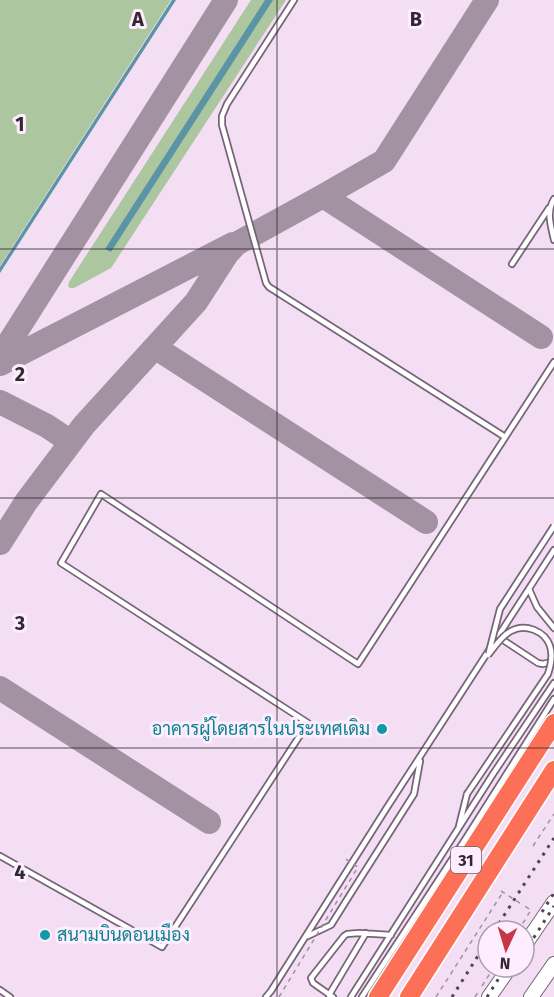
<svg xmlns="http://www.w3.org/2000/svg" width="554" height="997" font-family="'Fira Sans',Sarabun,sans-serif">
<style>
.green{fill:#acc69f}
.water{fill:#5b94a5}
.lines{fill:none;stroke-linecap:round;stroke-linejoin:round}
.taxiway{stroke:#a292a2;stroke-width:24}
.lane-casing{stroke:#766578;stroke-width:8}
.secondary-casing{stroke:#766578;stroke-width:16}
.highway-casing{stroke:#fff;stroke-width:21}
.path{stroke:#a090a1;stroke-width:1.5;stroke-dasharray:4.5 4.5;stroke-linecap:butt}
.lane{stroke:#fff;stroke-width:4.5}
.secondary{stroke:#fff;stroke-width:14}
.highway{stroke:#fc7057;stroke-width:18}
.rail{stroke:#504651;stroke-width:3;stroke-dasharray:3 6;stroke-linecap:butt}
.lane-bridge-casing{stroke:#766578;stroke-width:8;stroke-linecap:butt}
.path-bridge{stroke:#a090a1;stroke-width:1.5;stroke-dasharray:4.5 4.5;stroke-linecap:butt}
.lane-bridge{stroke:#fff;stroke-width:4.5}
.grid{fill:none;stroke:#312932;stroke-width:1.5;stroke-opacity:0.55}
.culture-dot{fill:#0f9aa8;stroke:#fdedff;stroke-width:2}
.labels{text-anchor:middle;stroke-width:6;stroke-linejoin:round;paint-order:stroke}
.shield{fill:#fdedff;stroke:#6e6470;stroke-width:1.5}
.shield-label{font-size:16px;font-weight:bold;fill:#312932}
.culture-label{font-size:18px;fill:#0d838f;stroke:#fdedff;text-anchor:end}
.grid-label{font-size:20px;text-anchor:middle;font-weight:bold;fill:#312932;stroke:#fdedff;stroke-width:6;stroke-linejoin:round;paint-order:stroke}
</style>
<rect width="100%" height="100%" fill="#f3def4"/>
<path class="green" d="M0 0H171L0 266Z
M251 0H286L111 268 74 288H70L68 286 69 282Z"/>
<path class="water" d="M172 0H176L0 273V267Z
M265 0H273L111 252 105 249Z"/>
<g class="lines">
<path class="taxiway" d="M323 196 541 337
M156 348 426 522
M0 357 226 0
M0 364 233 244
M0 402 47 426 71 442
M0 543 26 502 84 425 196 302 227 254 236 244 323 196 384 161 487 0
M0 688 209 822"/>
<g class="lane-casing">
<path id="lane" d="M294 0 227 104 222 116V125L266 283 269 287 505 437
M554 199C546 212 551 226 554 240
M512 264 549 208
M529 589 537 607 554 628
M500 638 538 663 543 664 554 661
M459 826 467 794
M0 856 162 947 308 723 61 563 101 494 358 664 554 362
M308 936 331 925 353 890 414 794 420 761
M0 990 10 997
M329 995 366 933
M266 997 271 991 386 809 554 550
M333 997 313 983 311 978 344 936 347 934 359 933 391 935
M351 997 493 774 554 683
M362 997 466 838 554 699"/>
</g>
<g class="secondary-casing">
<path id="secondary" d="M524 946 554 902
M489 997 510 967
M531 997 554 964"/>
</g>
<g class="highway-casing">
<path id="highway" d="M378 997 554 723
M409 997 554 770"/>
</g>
<path class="path" d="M533 846 554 814
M518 931 531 910 523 905
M482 986 494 967
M436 997 503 892
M475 997 479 990"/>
<use href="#lane" class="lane"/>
<use href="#secondary" class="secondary"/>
<use href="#highway" class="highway"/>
<path class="rail" d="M542 912 554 893
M494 931 554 838
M524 953 554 906
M452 997 488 940
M487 997 506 967"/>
<g class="lane-bridge-casing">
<path id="lane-bridge" d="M489 652 500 609 554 526
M467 794 548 674C551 665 553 655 550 646 545 631 525 623 511 631 501 636 495 647 488 655"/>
</g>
<path class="path-bridge" d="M501 891 523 905
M279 997 358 867 346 859"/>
<use href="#lane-bridge" class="lane-bridge"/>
</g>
<path class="grid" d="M277 0V997M0 249H554M0 498H554M0 748H554"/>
<g class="culture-dot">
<circle cx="382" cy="729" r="6"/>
<circle cx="45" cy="935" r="6"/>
</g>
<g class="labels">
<rect class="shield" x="451" y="847" width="30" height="26" rx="4.5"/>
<g class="shield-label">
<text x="466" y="866">31</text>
</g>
<g class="culture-label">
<text x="370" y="735">อาคารผู้โดยสารในประเทศเดิม</text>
<text x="57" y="941" text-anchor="start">สนามบินดอนเมือง</text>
</g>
</g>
<g class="grid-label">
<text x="138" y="26">A</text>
<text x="416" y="26">B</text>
<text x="20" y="131">1</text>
<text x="20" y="381">2</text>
<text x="20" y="630">3</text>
<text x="20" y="879">4</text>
</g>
<g transform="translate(506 949) rotate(184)"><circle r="28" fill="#fdedff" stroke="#ab9fad" stroke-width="1.5"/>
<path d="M0-4.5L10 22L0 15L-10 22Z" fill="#c63646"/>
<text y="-9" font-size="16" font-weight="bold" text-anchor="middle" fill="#312932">N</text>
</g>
</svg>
